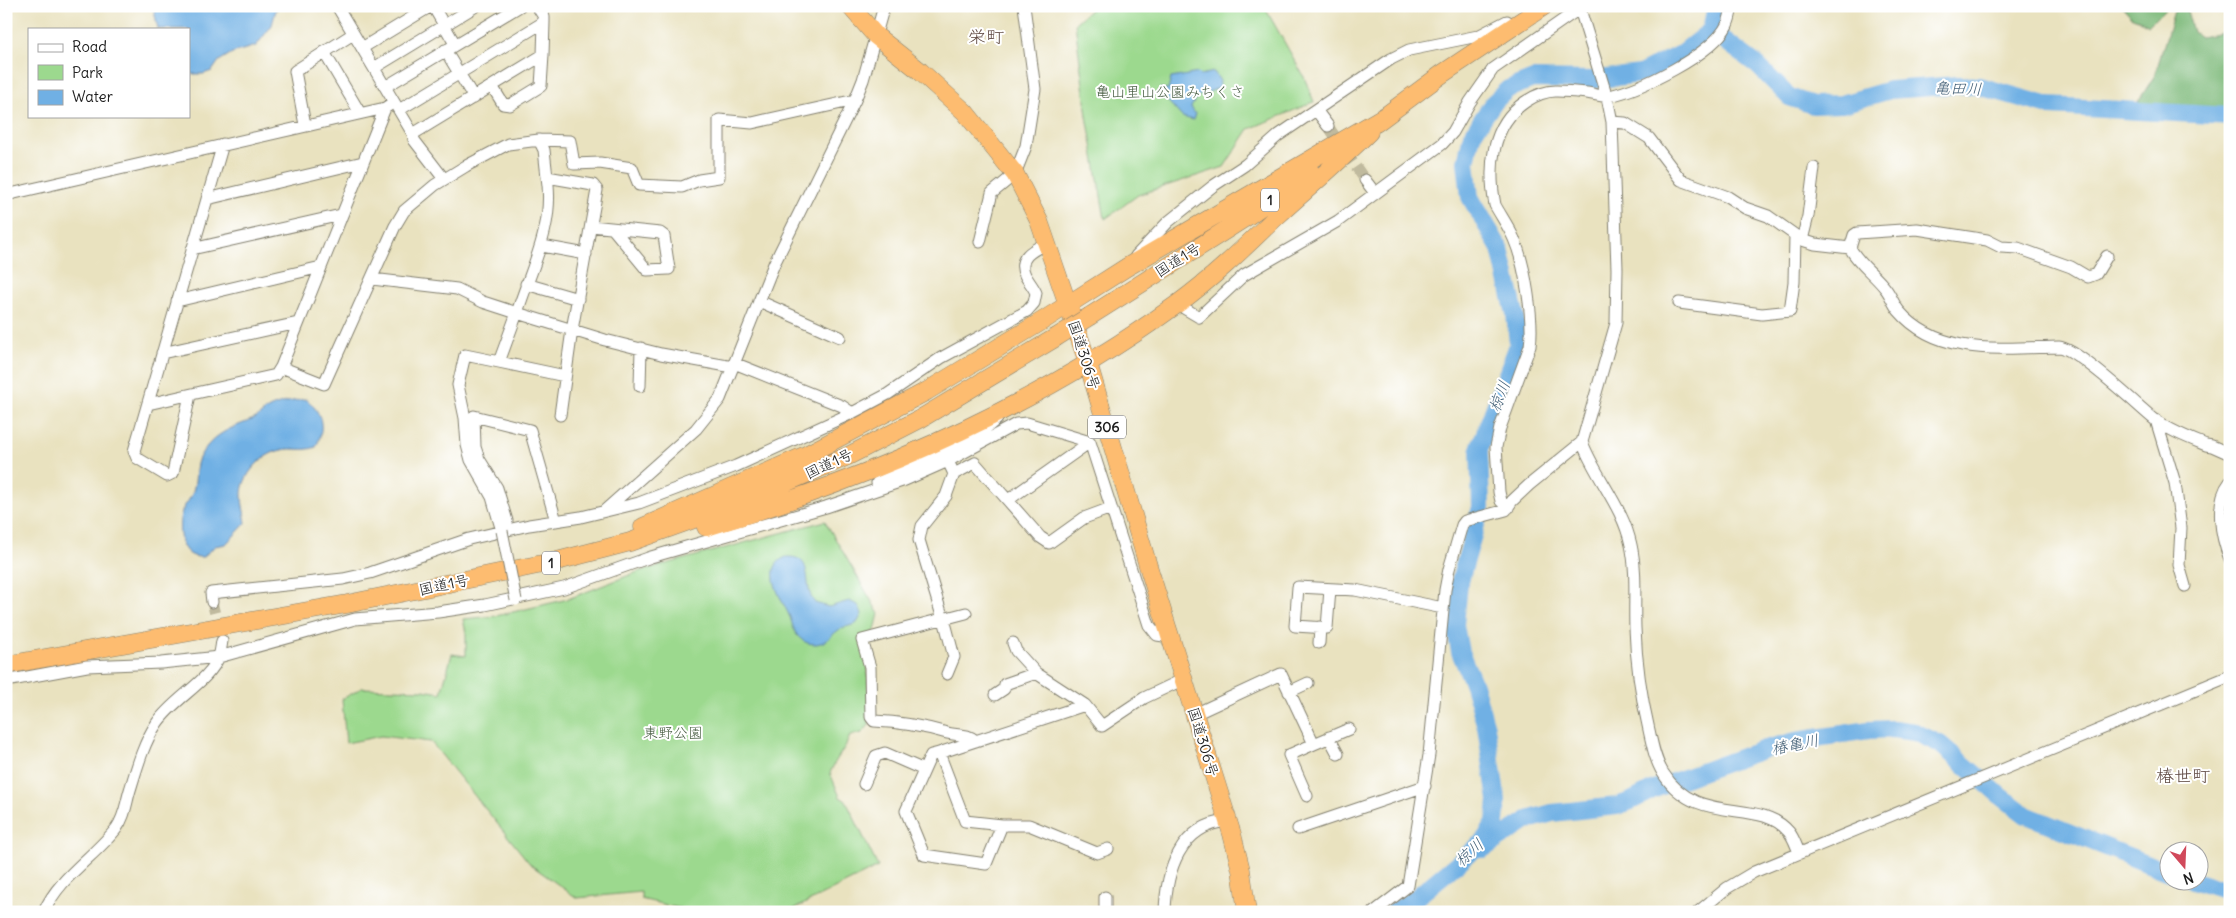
<svg xmlns="http://www.w3.org/2000/svg" width="2236" height="918" font-family="Delius,'Klee One',sans-serif">
<style>
.green{fill:#9cd98e;stroke:#5c7a55}
.forest{fill:#7db979;stroke:#4c6a4a}
.water{fill:#70b0e4;stroke:#466680}
.lines{fill:none;stroke-linecap:round;stroke-linejoin:round}
.river{stroke:#70b0e4;stroke-width:18}
.minor-tunnel{stroke:#c0ba9e;stroke-width:11;stroke-dasharray:11 5.5;stroke-linecap:butt}
.minor-casing{stroke:#827f6e;stroke-width:13}
.highway-casing{stroke:#827f6e;stroke-width:19}
.minor{stroke:#fff;stroke-width:11}
.highway{stroke:#fdbc6f;stroke-width:18}
.minor-bridge-casing{stroke:#827f6e;stroke-width:13;stroke-linecap:butt}
.highway-bridge-casing{stroke:#827f6e;stroke-width:19;stroke-linecap:butt}
.minor-bridge{stroke:#fff;stroke-width:11}
.highway-bridge{stroke:#fdbc6f;stroke-width:18}
.labels{text-anchor:middle;stroke-width:4;stroke-linejoin:round;paint-order:stroke}
.shield{fill:#fff;stroke:#606060;stroke-width:1}
.shield-label{font-size:14px;font-weight:bold;fill:#1c1c1c}
.park-label{font-size:15px;fill:#495e44;stroke:#fff}
.street-label{font-size:15px;fill:#1c1c1c;stroke:#fff}
.water-label{font-size:16px;font-style:italic;fill:#425f76;stroke:#fff}
.quarter-label{font-size:18px;fill:#5d4740;stroke:#fff}
</style>
<rect width="100%" height="100%" fill="#fff"/>
<filter id="ink" filterUnits="userSpaceOnUse"><feTurbulence type="fractalNoise" baseFrequency=".02" numOctaves="2"/><feDisplacementMap in="SourceGraphic" scale="10" xChannelSelector="R" yChannelSelector="G"/><feConvolveMatrix kernelMatrix="1 2 1 2 8 2 1 2 1" color-interpolation-filters="sRGB"/></filter>
<filter id="wash" filterUnits="userSpaceOnUse"><feTurbulence type="fractalNoise" baseFrequency=".0096" numOctaves="4" result="noise"/><feDisplacementMap in="SourceGraphic" scale="20" xChannelSelector="R" yChannelSelector="G"/><feGaussianBlur stdDeviation="1.12" result="paint"/><feColorMatrix in="noise" values="0 0 0 0 0 0 0 0 0 0 0 0 0 0 0 0 0 1.4 0 .05"/><feComposite in="paint" operator="in"/></filter>
<g filter="url(#wash)">
<rect width="100%" height="100%" fill="#e9e2bf"/>
<path class="green" d="M1091 6H1264L1304 77 1314 102 1249 129 1224 167 1138 195 1105 219 1087 116 1075 23 1091 9Z
M825 521 879 614 875 630 867 644 869 725 862 733 850 736C845 750 835 759 830 773L840 797 846 801 878 867 788 912H695L641 899V892L577 898 531 865 431 742 381 736 346 743 342 699 362 688 423 690 441 693 452 654 466 656V633L463 619 496 616 568 599 640 571Z"/>
<path class="forest" d="M2122 6H2168L2149 25 2131 16Z
M2180 6 2187 11 2193 32 2200 37 2223 33 2230 30V112L2136 105 2155 75 2174 11Z"/>
<path class="water" d="M153 6H277L272 25 256 46 232 53 219 61 212 71 203 74H189V29H158Z
M1214 72 1220 81 1219 88 1198 96 1191 107 1195 114 1193 120 1182 117 1165 98H1162L1163 94 1160 88 1168 90 1171 78 1198 73 1200 75Z
M306 399C323 413 325 428 316 447 303 452 294 447 282 450 262 453 241 476 242 496 242 505 245 514 246 523L226 544 215 546 203 557C180 559 177 532 181 514 183 506 191 499 193 491 199 469 191 465 208 445 221 430 237 426 254 419 260 417 263 411 269 408 281 402 293 401 306 399Z
M786 557C817 555 801 587 815 603L829 607 849 601 858 605 862 614 857 623C852 626 847 626 842 628 832 633 828 643 816 644 811 644 805 643 801 639 793 633 793 624 789 615 782 600 760 568 786 557Z"/>
<g class="lines">
<path class="river" d="M1711 30 1757 65 1789 97 1813 105 1842 104 1890 90 1958 85 1979 86 2049 106 2230 116
M1483 849 1528 820 1552 813 1617 806 1631 801 1654 789 1765 749 1796 741 1869 730 1893 729 1915 732 1940 744 1997 793 2026 815 2168 872
M2192 880 2230 892
M1393 912 1418 896 1484 841 1495 822 1497 800 1486 727 1474 685 1460 652 1455 625 1459 584 1481 507 1479 449 1518 345 1515 314 1500 249 1470 197 1466 162 1472 135 1493 103 1508 89 1533 79 1591 80 1640 74 1682 53 1711 30 1716 6"/>
</g>
</g>
<g filter="url(#ink)">
<g class="lines">
<path class="minor-tunnel" d="M1328 126 1365 180
M212 602 220 634"/>
<g class="minor-casing">
<path id="minor" d="M337 6 413 134 414 140 444 179
M433 6 455 44
M1579 6 1607 97 1612 122 1617 269 1616 323 1582 442C1596 478 1623 507 1631 545 1637 572 1634 600 1635 628 1636 662 1641 696 1649 730 1652 744 1655 760 1663 773 1697 828 1759 796 1789 832 1794 838 1796 846 1799 852
M362 48 431 6
M445 50 474 98
M324 52 360 113
M374 68 476 6
M492 86 503 104 510 105 541 86 543 55
M385 87 520 6
M399 110 544 22V17L537 6
M1316 110 1328 126
M1612 122 1625 123 1649 138 1681 180 1728 197 1745 208 1768 216 1802 240 1815 244 1850 248C1859 264 1874 274 1885 288 1891 295 1893 304 1899 311 1938 357 2004 348 2059 347 2077 348 2137 405 2154 419 2168 430 2189 438 2206 445L2212 446 2230 454
M305 125 295 71 353 34
M413 134 543 55 544 22
M539 140 570 141 574 164 600 163 632 168 639 185 682 187 699 180 719 177V120L752 123 855 100
M1365 180 1375 193
M6 195 385 108 394 102
M207 199 363 162
M591 226 660 233 664 236 669 269 647 270 614 230
M1802 240 1808 216 1814 168
M980 242 992 193 1015 174 1026 146 1035 89 1024 6
M542 246 586 254
M1850 248 1854 235 1857 233 1917 229 1987 240 2001 247 2018 248 2071 267 2088 277 2096 274 2107 256
M192 249 341 215
M1136 256 1168 222 1213 186 1245 165 1279 135 1391 59 1409 50 1478 36 1507 21
M372 279 457 289 483 302 517 313C531 268 555 226 547 177L593 185 597 190 572 330 560 415
M526 284 578 299
M177 301 321 267
M759 301 840 337
M1679 303 1762 314 1790 311 1794 282 1795 236
M1177 304 1199 317 1244 275 1338 221 1442 144 1453 132 1470 102 1493 69 1583 6
M162 353 298 323
M499 362 565 376
M734 363 842 406 852 413
M281 367 324 384 395 226 404 211 435 185 466 166 508 144 539 140 544 150 547 177
M640 386 641 348
M190 395 173 473 167 476 137 458 134 451 223 144
M148 404 276 375 281 367 385 108
M2156 420 2175 483 2181 528 2179 565 2185 586
M948 461 954 474 975 463 1040 537 1049 543 1084 518 1111 508
M954 474 946 496 922 526 919 540 943 619 966 613
M2230 482C2214 502 2221 537 2230 559
M877 483C917 464 964 449 997 419
M1008 500 1090 442
M1508 508 1501 501 1499 492 1496 447 1500 428 1530 346C1534 320 1525 264 1514 239 1509 227 1501 216 1495 205 1488 168 1491 125 1525 102 1534 96 1545 91 1556 91 1566 91 1577 92 1587 93 1594 94 1602 97 1609 96 1641 89 1712 55 1727 25 1730 19 1731 12 1732 6
M604 511 696 429 720 399 774 264 855 100 863 80 884 6
M507 521 497 488 479 459 475 447 474 416 530 430 556 521
M502 531 492 497 471 460 467 445 465 418 458 385 465 355 499 362 517 313 605 340 661 354 733 367
M1330 589 1327 628 1295 626 1298 587 1355 590 1443 608
M212 602 211 593 343 579 370 573 469 539 529 525 581 517 639 503 736 466 852 413 888 394 941 358 1027 311 1034 303 1036 293C1033 286 1028 281 1025 275 1016 257 1035 249 1047 243
M942 619 862 640 870 667 871 717 874 721C900 722 923 726 947 733 959 736 967 733 976 741
M944 619 954 657 947 674
M1013 643 1016 651 1036 673
M1319 643 1320 627
M6 681 87 666 161 663 219 657 355 619 438 612 485 605 564 588 651 557 826 507 905 480 948 461 1016 424 1027 423 1090 442 1149 625 1157 635 1170 637
M1289 692 1308 683
M995 695 1004 689 1005 684 1036 673 1085 705
M1195 714 1281 674 1314 744 1349 729
M1329 737 1338 754
M939 753 931 755 906 811 924 855 986 864 1002 825
M864 784 876 756 885 753 924 770
M1307 796 1289 755 1314 744
M1298 829 1425 786
M1108 849 1097 853 1029 825H1002L965 821 939 753 1085 705 1102 726 1144 698 1184 679
M1105 897V912
M44 912C58 878 94 857 116 829 125 817 126 803 130 790 137 767 144 742 157 723 173 699 210 681 219 656 221 651 221 646 222 641
M1165 912C1166 871 1180 825 1228 821
M1374 912 1408 886 1429 755 1445 590 1449 569 1462 525 1465 521 1506 510 1512 501 1529 485 1582 442
M1698 912 1727 888 1754 872 2230 676"/>
</g>
<g class="highway-casing">
<path id="highway" d="M850 6 876 36 920 71 965 112 1015 174 1039 221 1088 363 1149 569 1232 834 1241 870 1247 912
M1376 123 1442 74 1544 6
M1090 316 1248 216 1310 171
M643 527 806 455 927 391 1039 323 1127 267 1385 116
M706 527C872 478 1035 407 1176 305 1212 279 1244 248 1276 217 1307 189 1339 162 1369 132
M6 665 347 604 557 561 630 542 736 504 848 456 920 419 1055 338"/>
</g>
<use href="#minor" class="minor"/>
<use href="#highway" class="highway"/>
<g class="minor-bridge-casing">
<path id="minor-bridge" d="M502 531 516 600"/>
</g>
<g class="highway-bridge-casing">
<path id="highway-bridge" d="M1055 338 1090 316"/>
</g>
<use href="#minor-bridge" class="minor-bridge"/>
<use href="#highway-bridge" class="highway-bridge"/>
</g>
</g>
<g class="labels">
<g class="shield">
<rect x="1261" y="188.5" width="18" height="23" rx="4"/>
<rect x="1088" y="415.5" width="38" height="23" rx="4"/>
<rect x="542" y="551.5" width="18" height="23" rx="4"/>
</g>
<g class="shield-label">
<text x="1270" y="205">1</text>
<text x="1107" y="432">306</text>
<text x="551" y="568">1</text>
</g>
<g class="park-label">
<text x="1170" y="97">亀山里山公園みちくさ</text>
<text x="673" y="738">東野公園</text>
</g>
<g class="street-label">
<text transform="translate(1178 260) rotate(-32)" y="5">国道1号</text>
<text transform="translate(1084 355) rotate(72)" y="5">国道306号</text>
<text transform="translate(829 464) rotate(-25)" y="5">国道1号</text>
<text transform="translate(444 585) rotate(-12)" y="5">国道1号</text>
<text transform="translate(1203 742) rotate(73)" y="5">国道306号</text>
</g>
<g class="water-label">
<text transform="translate(1958 88) rotate(2)" y="6">亀田川</text>
<text transform="translate(1499 396) rotate(-69)" y="6">椋川</text>
<text transform="translate(1795 744) rotate(-11)" y="6">椿亀川</text>
<text transform="translate(1469 852) rotate(-42)" y="6">椋川</text>
</g>
<g class="quarter-label">
<text x="986" y="43">栄町</text>
<text x="2183" y="782">椿世町</text>
</g>
</g>
<rect width="2236" height="918" fill="none" stroke="#fff" stroke-width="25"/>
<rect x="28" y="28" width="162" height="90" fill="#ffffff" stroke="#a4a4a4"/>
<rect x="38" y="44" width="25" height="8" fill="#ffffff" stroke="#a4a4a4"/>
<text x="72" y="52" font-size="15" fill="#1c1c1c">Road</text>
<rect x="38" y="65" width="25" height="15" fill="#9cd98e" stroke="#a4a4a4"/>
<text x="72" y="78" font-size="15" fill="#1c1c1c">Park</text>
<rect x="38" y="90" width="25" height="15" fill="#70b0e4" stroke="#a4a4a4"/>
<text x="72" y="102" font-size="15" fill="#1c1c1c">Water</text>
<g transform="translate(2184 866) rotate(161)"><circle r="24" fill="#ffffff" stroke="#a4a4a4"/>
<path d="M0-4L9 19L0 12L-9 19Z" fill="#d1495b"/>
<text y="-8" font-size="14" font-weight="bold" text-anchor="middle" fill="#1c1c1c">N</text>
</g>
</svg>
